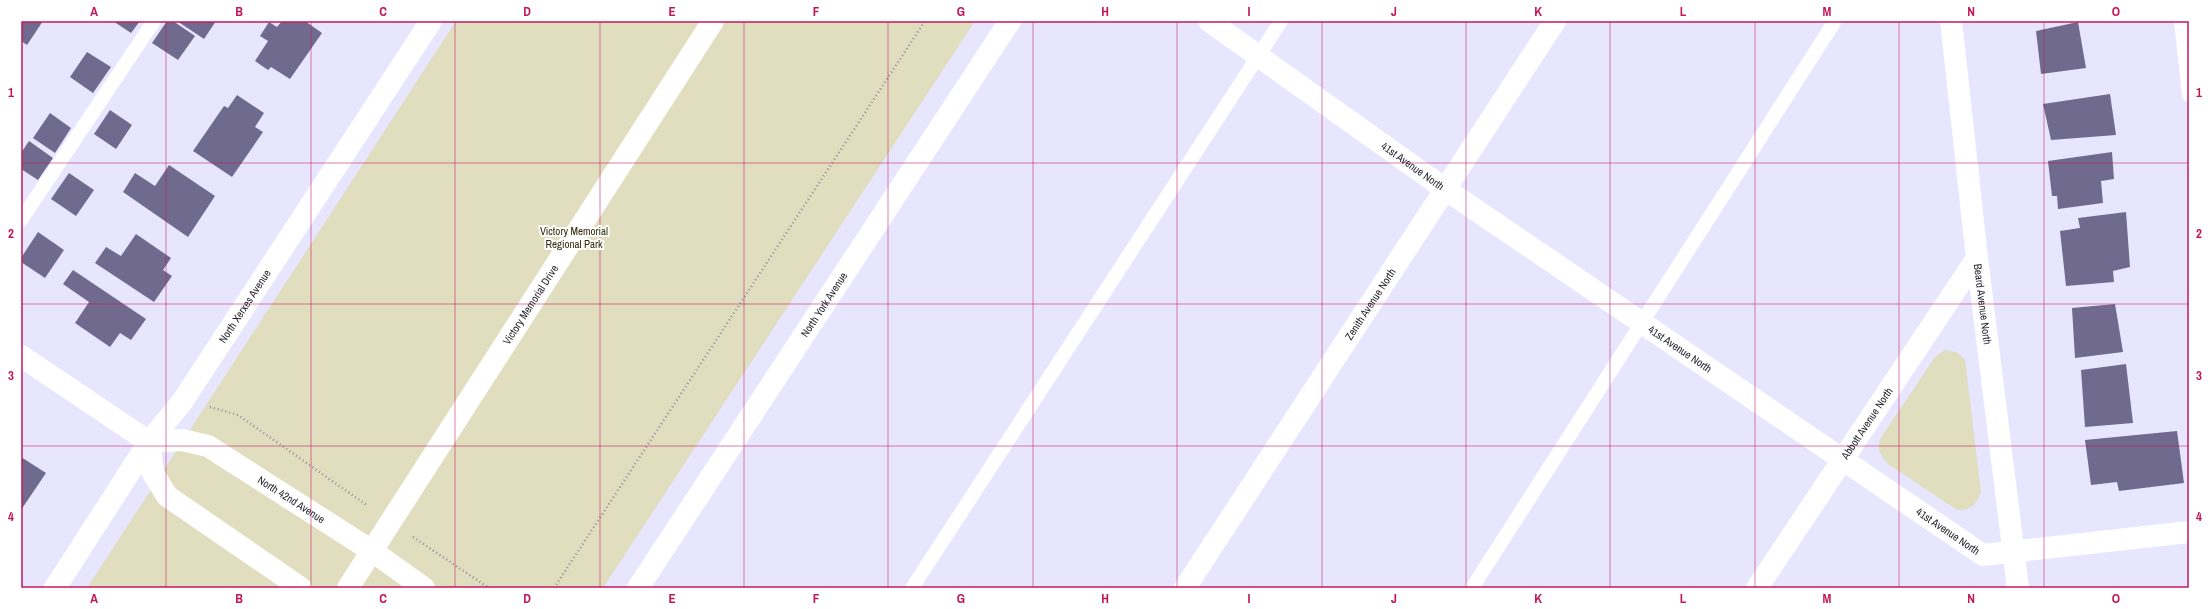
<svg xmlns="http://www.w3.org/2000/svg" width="2210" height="609" font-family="'Archivo Narrow',sans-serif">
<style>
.green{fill:#e1ddbf}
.building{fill:#6f6a8e}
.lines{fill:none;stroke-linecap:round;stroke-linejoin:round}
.path{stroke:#918fa1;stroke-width:2.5;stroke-dasharray:1 3;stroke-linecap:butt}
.service{stroke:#fff;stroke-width:14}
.minor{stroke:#fff;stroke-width:22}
.tertiary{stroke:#fff;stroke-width:22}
.grid{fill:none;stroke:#c2185b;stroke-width:1;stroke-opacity:0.55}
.labels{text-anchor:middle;stroke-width:4;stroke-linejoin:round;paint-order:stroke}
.street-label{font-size:11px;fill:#27262f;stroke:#fff}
.park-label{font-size:11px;fill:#312b08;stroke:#fff}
.neatline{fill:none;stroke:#c2185b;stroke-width:1.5}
.grid-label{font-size:13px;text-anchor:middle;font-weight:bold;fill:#c2185b}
</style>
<rect width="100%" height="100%" fill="#e8e6ff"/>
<path class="green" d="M456 21H975L603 588H87Z
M1945 350 1956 352 1965 359 1981 492C1976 505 1972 510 1957 510L1888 464C1880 455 1877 450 1880 439L1935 357Z"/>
<path class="building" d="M21 21H43L27 45 21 41Z
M113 21H140L131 33Z
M167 21H173L195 36 178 60 152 43Z
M177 21H216L204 39Z
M282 21H305L322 33 290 79 271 67 268 70 255 61 268 41 260 36 269 22 277 27Z
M2078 22 2086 68 2041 74 2036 31Z
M87 52 111 67 93 93 70 77Z
M2110 94 2116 135 2051 140 2043 104Z
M237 95 264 113 255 127 263 132 232 177 193 151 224 106 228 108Z
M110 110 132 125 116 149 94 134Z
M50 113 71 128 55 153 33 138Z
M29 141 53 158 38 180 21 169V153Z
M2112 152 2114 179 2101 181 2103 203 2058 209 2057 196H2052L2048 161Z
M169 165 215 196 188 237 123 192 135 173 155 186Z
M69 173 94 190 76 216 51 199Z
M2126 212 2130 267 2113 271 2114 282 2066 286 2060 231 2080 228 2078 218Z
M38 232 64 250 45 278 21 262V258Z
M136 234 171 258 163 270 172 276 154 302 95 263 106 247 121 256Z
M73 270 146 319 131 340 120 333 110 347 75 323 89 302 63 284Z
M2115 304 2123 352 2075 358 2072 308Z
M2126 364 2133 423 2085 427 2081 370Z
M2177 431 2184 483 2119 491 2117 482 2091 485 2085 440Z
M21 457 46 473 21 510Z"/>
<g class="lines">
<path class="path" d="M210 407 238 415 368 506
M413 537 489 588
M554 588 925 21"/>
<path class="service" d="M2181 21 2189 95
M21 220 154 21
M912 588 1281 21
M1472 588 1835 21"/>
<g class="minor">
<path id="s1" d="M1209 21 1445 189 1983 555 2189 532"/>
<path id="s2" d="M1951 21 1977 258 2018 588"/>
<path d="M372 551 424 588"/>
<path id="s3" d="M55 588 149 442 182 402 431 21"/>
<path id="s4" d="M638 588 1010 21"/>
<path id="s5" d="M1185 588 1555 21"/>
<path id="s6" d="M1757 588 1977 258"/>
</g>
<g class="tertiary">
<path id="s7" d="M21 356 149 442 182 440 208 446 372 551"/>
<path d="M149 442 153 473 167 496 301 588"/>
<path id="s8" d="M348 588 713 21"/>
</g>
</g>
<path class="grid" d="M166 21V588M311 21V588M455 21V588M600 21V588M744 21V588M888 21V588M1033 21V588M1177 21V588M1322 21V588M1466 21V588M1610 21V588M1755 21V588M1899 21V588M2044 21V588M21 163H2189M21 304H2189M21 446H2189"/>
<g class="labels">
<g class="street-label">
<text dy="4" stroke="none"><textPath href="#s1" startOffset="250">41st Avenue North</textPath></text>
<text dy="4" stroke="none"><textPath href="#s8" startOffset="337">Victory Memorial Drive</textPath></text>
<text dy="4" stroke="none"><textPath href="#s4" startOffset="339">North York Avenue</textPath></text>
<text dy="4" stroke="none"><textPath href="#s5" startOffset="339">Zenith Avenue North</textPath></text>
<text dy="4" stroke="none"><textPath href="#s2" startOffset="285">Beard Avenue North</textPath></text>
<text dy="4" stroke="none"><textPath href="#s3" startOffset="340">North Xerxes Avenue</textPath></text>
<text dy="4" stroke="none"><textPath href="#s1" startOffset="574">41st Avenue North</textPath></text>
<text dy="4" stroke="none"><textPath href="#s6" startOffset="198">Abbott Avenue North</textPath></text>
<text dy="4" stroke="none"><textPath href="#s7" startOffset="313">North 42nd Avenue</textPath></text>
<text dy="4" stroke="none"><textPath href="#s1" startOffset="898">41st Avenue North</textPath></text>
</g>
<g class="park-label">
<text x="574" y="235">Victory Memorial<tspan x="574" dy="13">Regional Park</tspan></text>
</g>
</g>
<rect width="2210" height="609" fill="none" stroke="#ffffff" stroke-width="44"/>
<rect x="22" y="22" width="2166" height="565" class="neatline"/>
<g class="grid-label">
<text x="94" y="16">A</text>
<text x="239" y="16">B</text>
<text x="383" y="16">C</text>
<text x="527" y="16">D</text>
<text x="672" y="16">E</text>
<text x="816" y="16">F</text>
<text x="961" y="16">G</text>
<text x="1105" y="16">H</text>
<text x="1249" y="16">I</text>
<text x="1394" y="16">J</text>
<text x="1538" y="16">K</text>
<text x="1683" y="16">L</text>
<text x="1827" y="16">M</text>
<text x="1971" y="16">N</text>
<text x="2116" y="16">O</text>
<text x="11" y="97">1</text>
<text x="2199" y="97">1</text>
<text x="11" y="238">2</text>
<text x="2199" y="238">2</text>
<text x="11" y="380">3</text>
<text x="2199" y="380">3</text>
<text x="11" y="521">4</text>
<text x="2199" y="521">4</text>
<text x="94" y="603">A</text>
<text x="239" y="603">B</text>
<text x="383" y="603">C</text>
<text x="527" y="603">D</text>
<text x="672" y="603">E</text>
<text x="816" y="603">F</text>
<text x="961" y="603">G</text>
<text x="1105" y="603">H</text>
<text x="1249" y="603">I</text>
<text x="1394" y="603">J</text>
<text x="1538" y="603">K</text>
<text x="1683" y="603">L</text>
<text x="1827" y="603">M</text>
<text x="1971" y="603">N</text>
<text x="2116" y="603">O</text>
</g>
</svg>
